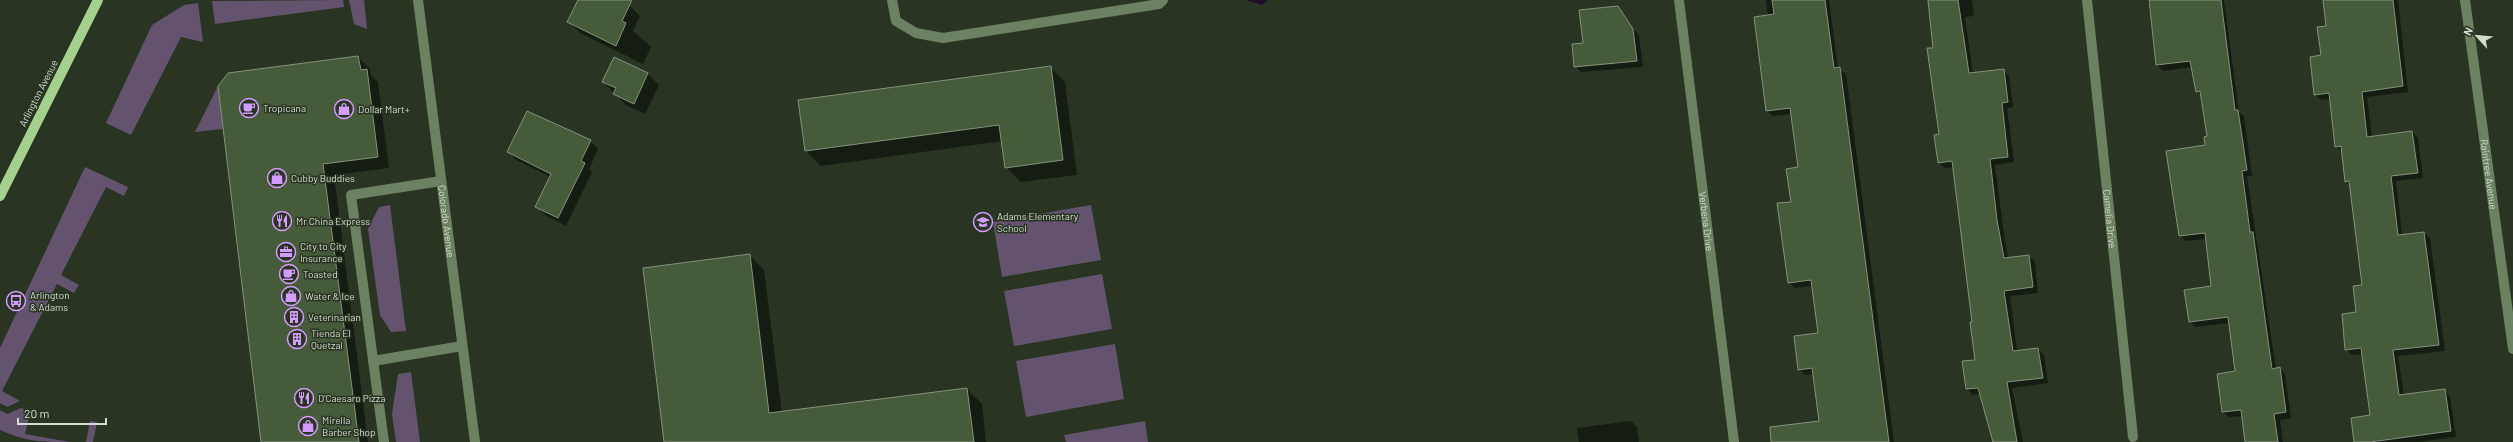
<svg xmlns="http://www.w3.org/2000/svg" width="2513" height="442" font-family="Barlow,sans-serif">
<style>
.green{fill:#63536f}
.water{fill:#1f0e2a}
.shadow{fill:#0007}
.building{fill:#465b3a;stroke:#84937c}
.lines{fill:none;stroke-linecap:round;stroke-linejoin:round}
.minor{stroke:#6c8161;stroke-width:10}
.major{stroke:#a6d08e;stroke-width:10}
.labels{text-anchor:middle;stroke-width:3;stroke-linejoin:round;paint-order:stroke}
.street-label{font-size:10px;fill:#d4dcd0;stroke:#293522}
.poi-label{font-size:10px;fill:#d4dcd0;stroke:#293522;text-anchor:start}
</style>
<rect width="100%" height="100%" fill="#293522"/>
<path class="green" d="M343 0 344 7 215 24 212 1Z
M349 0H364L367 29 354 24Z
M198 3 203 42 181 37 131 135 106 123 152 25 184 5Z
M218 86 223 129 195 132Z
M85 167 128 187 124 196 106 187 61 275 79 285 74 293 57 284 2 391 20 401 7 407 0 403V348Z
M390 205 406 331 391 332 380 315 368 229 379 207Z
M1091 205 1101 260 1002 277 993 222Z
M1102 274 1112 329 1014 346 1004 291Z
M1115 344 1124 399 1026 417 1016 361Z
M411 372 420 442H396L392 414 398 374Z
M21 408 30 412 25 434 70 442C40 442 27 442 0 430V410L7 414Z
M90 421 97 422 93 442H86Z
M1145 421 1148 442H1066L1064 435Z"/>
<path class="water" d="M1246 0H1268L1262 5Z"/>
<path class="shadow" d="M591 0H618L629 5 640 16 633 31 651 47 643 64 580 33 569 22Z
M1766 0H1829L1838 69 1846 74 1894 442H1810L1820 422 1814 374 1805 375 1799 369 1819 333 1813 286 1795 288 1789 282 1792 202 1799 168 1792 114 1773 116 1767 111 1768 16Z
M1929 0H1972L1974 16 1965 17 1973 74 2003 70 2009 76 2013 107 2007 108 2014 162 1995 165 2003 227 2008 259 2029 256 2035 262 2038 293 2010 296 2017 351 2038 349 2044 355 2048 383 2012 388 2023 442H1994L1981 394 1973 395 1967 389 1976 360 1973 323 1954 167 1945 168 1939 163 1940 135Z
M2148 0H2224L2239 112 2244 116 2252 176H2247L2276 369H2280L2285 374 2291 418 2280 420 2283 442H2246L2243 416 2229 417 2223 412 2236 372 2230 323 2195 327 2190 321 2213 287 2206 239 2186 241 2180 235 2208 137 2202 96 2197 91 2193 67 2163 71 2157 65Z
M2324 0H2398L2408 92 2367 97 2372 137 2412 132 2418 138 2423 178 2396 181 2402 235 2424 233 2430 238 2445 351 2398 356 2404 396 2444 390 2450 396 2456 437 2417 442H2355L2371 416 2363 354 2352 355 2346 349 2363 286 2351 186 2346 181 2342 152 2336 146 2330 99 2321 100 2315 94 2327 27Z
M1618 8 1639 36 1643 67 1581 72 1575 66Z
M358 57 370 69 371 75 378 82 389 168 334 175 368 442H262L219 87Z
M614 58 648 74 659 85 645 114 626 105 603 82Z
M1050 67 1065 82 1077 175 1021 182 1006 167 1003 141 821 166 806 151 800 101Z
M590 141 598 149 589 169 592 172 566 226 545 215 537 207 551 177 516 160 508 152Z
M749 255 764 270 782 413 967 389 982 404 986 442H665Z
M1631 421 1637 427 1639 442H1579L1577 428Z"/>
<path class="building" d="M578 0H632L622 21 626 23 616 46 567 22Z
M1772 0H1825L1834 68 1840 67 1889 442H1771L1770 427 1819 421 1812 368 1798 370 1794 336 1818 333 1811 280 1788 283 1777 203 1791 202 1786 169 1798 167 1790 108 1766 111 1754 17 1774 14Z
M1928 0H1958L1969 73 2004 69 2008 102 2002 103 2008 157 1990 159 1997 220 2004 258 2029 255 2033 287 2004 291 2013 351 2038 348 2043 378 2007 382 2017 442H1993L1978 388 1966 389 1962 361 1975 360 1970 322H1972L1952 161 1938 163 1934 135 1939 134 1927 48H1933Z
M2149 0H2221L2235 110H2238L2247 170 2242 171 2250 232H2253L2272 369 2280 367 2286 412 2274 414 2278 442H2245L2241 410 2222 412 2217 374 2235 371 2228 317 2189 322 2184 290 2211 286 2205 233 2179 236 2166 151 2205 145 2204 137 2207 136 2200 91 2196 92 2190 61 2156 65Z
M2323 0H2393L2403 86 2362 92 2367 137 2412 131 2418 173 2391 176 2398 235 2424 232 2439 345 2393 350 2399 395 2445 389 2451 431 2370 442H2354L2351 418 2370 415 2361 348 2345 350 2342 314 2356 312 2353 286 2362 285 2349 181 2345 182 2341 146 2335 147 2329 93 2314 95 2310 57 2321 55 2317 27 2326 26Z
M1618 6 1633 29 1637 61 1574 67 1572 44 1583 43 1579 10Z
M358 56 361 70 367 69 378 157 323 164 359 442H261L218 86 228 73Z
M614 57 648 73 634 104 613 94 616 88 602 82Z
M1051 66 1063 160 1005 168 999 125 805 151 798 100Z
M527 111 591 140 581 161 585 163 558 218 535 207 551 174 507 152Z
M750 254 769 413 967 388 974 442H664L643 268Z"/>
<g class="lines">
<g class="minor">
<path id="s1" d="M418 0 475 442"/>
<path d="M892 0 896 21 916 33 943 38 1159 4 1163 0"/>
<path id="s2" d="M1679 0 1734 442"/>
<path id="s3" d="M2087 0 2133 437"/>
<path id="s4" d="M2465 0 2513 349"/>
<path d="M373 361 462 346"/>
<path d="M384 442 351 195 441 181"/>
</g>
<path class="major" d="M0 196 98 0"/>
</g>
<defs>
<g id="cafe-ring" transform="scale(1)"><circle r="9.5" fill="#293522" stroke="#d49cfc" stroke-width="1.5"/><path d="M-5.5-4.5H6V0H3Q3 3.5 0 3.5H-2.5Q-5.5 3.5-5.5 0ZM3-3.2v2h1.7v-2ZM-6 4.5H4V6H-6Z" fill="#d49cfc"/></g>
<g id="shop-ring" transform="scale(1)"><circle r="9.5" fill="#293522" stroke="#d49cfc" stroke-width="1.5"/><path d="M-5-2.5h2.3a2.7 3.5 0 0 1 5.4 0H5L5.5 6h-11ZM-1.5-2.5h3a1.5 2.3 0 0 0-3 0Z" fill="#d49cfc"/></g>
<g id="restaurant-ring" transform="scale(1)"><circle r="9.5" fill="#293522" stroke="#d49cfc" stroke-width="1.5"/><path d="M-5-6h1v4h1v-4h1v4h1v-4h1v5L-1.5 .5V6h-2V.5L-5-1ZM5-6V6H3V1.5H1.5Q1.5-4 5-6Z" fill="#d49cfc"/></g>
<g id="school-ring" transform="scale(1)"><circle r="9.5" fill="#293522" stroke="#d49cfc" stroke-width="1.5"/><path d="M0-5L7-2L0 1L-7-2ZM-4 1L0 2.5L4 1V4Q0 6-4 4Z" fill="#d49cfc"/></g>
<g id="office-ring" transform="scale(1)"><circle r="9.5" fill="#293522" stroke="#d49cfc" stroke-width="1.5"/><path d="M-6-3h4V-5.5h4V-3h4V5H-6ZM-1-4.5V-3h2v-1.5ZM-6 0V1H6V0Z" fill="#d49cfc"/></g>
<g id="bus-ring" transform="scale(1)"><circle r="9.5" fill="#293522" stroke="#d49cfc" stroke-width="1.5"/><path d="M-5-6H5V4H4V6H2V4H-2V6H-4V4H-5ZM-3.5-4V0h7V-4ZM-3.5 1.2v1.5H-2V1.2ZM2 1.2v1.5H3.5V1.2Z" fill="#d49cfc"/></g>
<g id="building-ring" transform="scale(1)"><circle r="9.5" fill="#293522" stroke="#d49cfc" stroke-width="1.5"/><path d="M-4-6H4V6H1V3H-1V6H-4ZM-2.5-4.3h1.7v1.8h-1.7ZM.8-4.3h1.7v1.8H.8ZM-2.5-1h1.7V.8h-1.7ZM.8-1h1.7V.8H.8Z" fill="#d49cfc"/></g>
</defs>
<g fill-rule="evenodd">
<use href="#cafe-ring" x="249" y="108"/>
<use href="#shop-ring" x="344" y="109"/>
<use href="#shop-ring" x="277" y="178"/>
<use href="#restaurant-ring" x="282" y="221"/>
<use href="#school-ring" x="983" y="222"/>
<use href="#office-ring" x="286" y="252"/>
<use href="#cafe-ring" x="289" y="274"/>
<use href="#shop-ring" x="291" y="296"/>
<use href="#bus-ring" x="16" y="301"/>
<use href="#building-ring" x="294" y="317"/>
<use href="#building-ring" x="297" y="339"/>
<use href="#restaurant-ring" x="304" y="398"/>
<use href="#shop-ring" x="308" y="426"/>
</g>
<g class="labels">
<g class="street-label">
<text transform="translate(38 93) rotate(-63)" y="4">Arlington Avenue</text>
<text dy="4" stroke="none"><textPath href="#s4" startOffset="176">Raintree Avenue</textPath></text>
<text dy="4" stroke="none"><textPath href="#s3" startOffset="220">Camelia Drive</textPath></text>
<text dy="4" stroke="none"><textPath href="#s1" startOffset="223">Colorado Avenue</textPath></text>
<text dy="4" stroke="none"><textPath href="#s2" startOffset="223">Verbena Drive</textPath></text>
</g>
<g class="poi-label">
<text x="263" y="112">Tropicana</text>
<text x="358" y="113">Dollar Mart+</text>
<text x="291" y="182">Cubby Buddies</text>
<text x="997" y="220">Adams Elementary<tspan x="997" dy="12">School</tspan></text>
<text x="296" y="225">Mr China Express</text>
<text x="300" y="250">City to City<tspan x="300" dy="12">Insurance</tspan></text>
<text x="303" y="278">Toasted</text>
<text x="30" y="299">Arlington<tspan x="30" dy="12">&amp; Adams</tspan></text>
<text x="305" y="300">Water &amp; Ice</text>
<text x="308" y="321">Veterinarian</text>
<text x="311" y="337">Tienda El<tspan x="311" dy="12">Quetzal</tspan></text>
<text x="318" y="402">D'Caesaro Pizza</text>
<text x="322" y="424">Mirella<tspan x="322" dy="12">Barber Shop</tspan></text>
</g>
</g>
<g transform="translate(2477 36) rotate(297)" stroke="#293522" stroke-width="3" paint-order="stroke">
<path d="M0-3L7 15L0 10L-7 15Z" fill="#d4dcd0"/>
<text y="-6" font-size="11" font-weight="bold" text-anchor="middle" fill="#d4dcd0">N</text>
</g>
<path d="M18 418v6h88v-6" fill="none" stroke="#d4dcd0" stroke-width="2"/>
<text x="24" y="418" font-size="12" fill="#d4dcd0" stroke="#293522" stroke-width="3" paint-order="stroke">20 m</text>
</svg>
